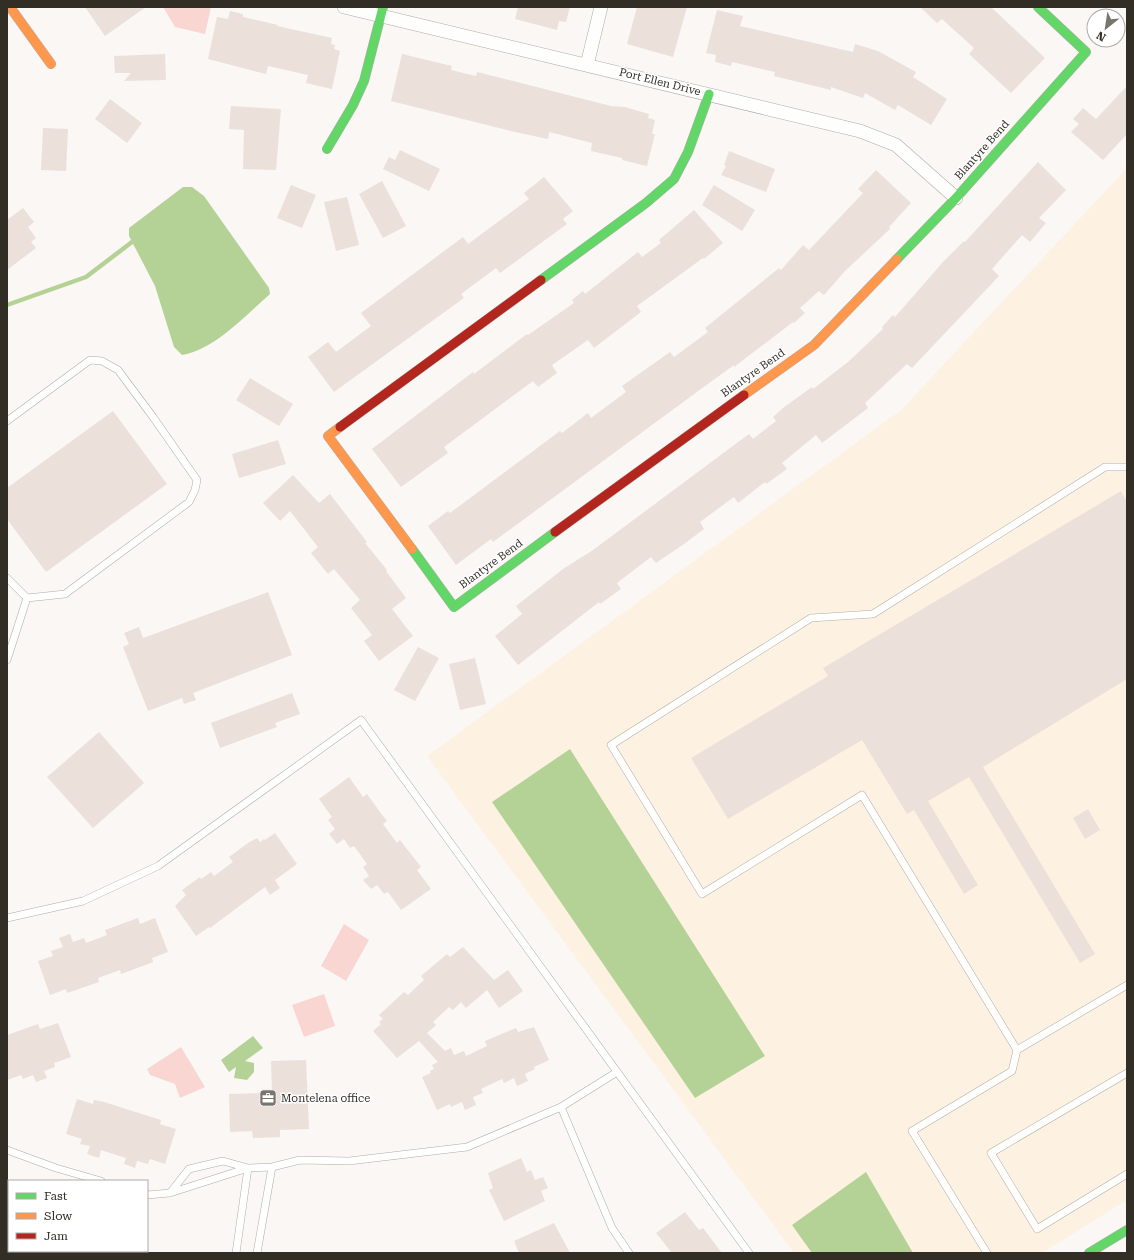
<svg xmlns="http://www.w3.org/2000/svg" width="1134" height="1260" font-family="'Roboto Serif',serif">
  <style>
    .built { fill: #fdf2e2 }
    .green { fill: #f9d6d2 }
    .water { fill: #b5d296 }
    .lines { fill: none; stroke-linecap: round; stroke-linejoin: round }
    .stream { stroke: #b5d296; stroke-width: 4.5 }
    .building { fill: #ece0da }
    .lane-casing { stroke: #b0aca8; stroke-width: 8 }
    .street-casing { stroke: #b0aca8; stroke-width: 14 }
    .fast-casing { stroke: #b0aca8; stroke-width: 10 }
    .slow-casing { stroke: #b0aca8; stroke-width: 10 }
    .jam-casing { stroke: #b0aca8; stroke-width: 10 }
    .lane { stroke: #fefefd; stroke-width: 7 }
    .street { stroke: #fefefd; stroke-width: 13 }
    .fast { stroke: #63d668; stroke-width: 9 }
    .slow { stroke: #ff974d; stroke-width: 9 }
    .jam { stroke: #b3261e; stroke-width: 9 }
    .labels { text-anchor: middle; dominant-baseline: central; stroke-width: 3; stroke-linejoin: round; paint-order: stroke }
    .street-label { font-size: 11px; fill: #322e26; stroke: #fff }
    .poi-label { font-size: 11px; fill: #322e26; stroke: #fff; text-anchor: start }
  </style>
  <rect width="100%" height="100%" fill="#faf7f4"/>
  <path class="built" d="M1127,168v1032l-85,53h-248l-367,-497 474,-346z"/>
  <path class="green" d="M163,7h48l-6,27 -30,-7z
    M344,924l25,16 -23,41 -25,-15z
    M324,994l11,32 -31,11 -12,-32z
    M181,1047l24,40 -25,11 -5,-14 -25,-9 -3,-6z"/>
  <path class="water" d="M183,187h9l12,9 65,92 1,6c-24,21 -56,56 -88,61l-8,-8 -19,-61 -26,-50v-8z
    M570,749l195,307 -70,42 -203,-296z
    M253,1036l10,12 -18,13 9,2v9l-7,8 -13,-2 2,-11 -7,5 -8,-12z
    M866,1172l47,81h-101l-20,-28z"/>
  <g class="lines">
    <path class="stream" d="M7,305l79,-28 46,-35"/>
  </g>
  <path class="building" d="M85,7h61l-41,29z
    M518,7h52l-4,15 -7,-1 -2,9 -42,-11z
    M637,7h50l-14,50 -46,-13z
    M920,7h71l54,51 -34,35 -42,-39 5,-6 -32,-29 -5,4z
    M717,10l26,6 -3,10 113,26 2,-8 23,7 38,21 -3,5 34,22 -16,26 -33,-20 -3,5 -30,-17 -2,5 -32,-11v3l-57,-14 1,-4 -43,-10 -1,4 -16,-4 1,-7 -10,-2z
    M230,11l13,3v3l35,8 -1,1 55,12 -1,6 4,1 -1,4 6,2 -8,38 -26,-6 2,-8 -40,-9 -2,8 -58,-15 9,-42 11,2z
    M165,54l1,26 -42,1 7,-8h-16l-1,-17z
    M402,54l50,12 -1,4 25,6 1,-4 134,34 14,1 24,7 -1,4 7,2 -3,14h3l-8,32 -25,-6v-2l-31,-7 1,-8 -43,-11 -1,7 -33,-7 -124,-31z
    M1127,86v48l-24,26 -32,-28 8,-8 -6,-5 10,-11 13,11z
    M110,99l32,24 -15,20 -32,-24z
    M231,106l50,3 -5,61 -33,-1 1,-39 -15,-1z
    M43,128l25,1 -2,42 -25,-1z
    M400,150l40,19 -11,22 -46,-22 6,-12 6,3z
    M729,151l46,18 -9,23 -45,-17 5,-9 -2,-1z
    M1038,162l28,28 -27,28 7,5 -16,19 -8,-7 -30,34 7,7 -87,92 -5,-4 -42,39 3,5 -46,35 -6,-8 -34,28 5,6 -21,15 -1,-2 -27,21 -4,-6 -34,25 4,7 -20,15 -28,19 -5,-6 -34,26 4,6 -21,15 -1,-2 -81,63 -23,-29 27,-22 -6,-8 47,-37 30,-19 156,-116 4,5 9,-7 14,-11 -3,-4 10,-9 29,-21 1,2 35,-27 35,-33 -1,-2 11,-12 2,2 48,-55 21,-21 1,1z
    M876,170l35,33 -22,24 1,2 -45,42 -21,24 -5,-4 -19,17 5,5 -11,10 -1,-1 -59,45v-2l-29,21 -212,156 -2,-3 -35,26 -28,-39 20,-15 2,2 110,-82 2,2 26,-20 3,5 35,-26 -4,-6 48,-34 4,5 34,-25 -3,-4 74,-60 2,2 22,-25 6,5 54,-57 -5,-4z
    M544,177l29,34 -10,8 4,5 -67,49 -4,-5 -35,26 3,4 -130,94 -26,-35 20,-15 8,10 35,-26 -10,-13 102,-76 5,7 61,-45 -5,-6z
    M382,181l24,45 -23,12 -24,-44z
    M291,185l25,10 -14,33 -25,-10z
    M714,185l41,25 -13,21 -40,-26z
    M347,197l12,48 -23,6 -12,-49z
    M23,208l11,14 -6,5 8,11 -5,4 5,6 -29,22v-50z
    M694,210l29,33 -19,16 -1,-1 -66,48 4,6 -47,36 -6,-8 -36,25 5,8 -19,14 -5,-6 -89,66 4,6 -47,34 -29,-38 101,-77 1,2 53,-40 1,1 46,-32 -2,-3 11,-9 2,3 53,-42 4,5 19,-14 -2,-3z
    M250,378l43,26 -14,22 -43,-26z
    M113,411l54,73 -121,88 -39,-53v-31z
    M278,440l8,24 -47,14 -7,-24z
    M293,475l26,28 11,-9 37,48 -2,1 22,27 -1,1 20,27 -14,11 21,27 -34,25 -15,-20 8,-6 -21,-27 9,-8 -26,-31 -6,5 -17,-21 7,-6 -28,-36 -10,10 -17,-18z
    M1121,491l6,11v177l-144,88 112,187 -15,9 -111,-186 -41,24 50,84 -14,9 -50,-84 -7,4 -45,-74 -134,79 -37,-61 137,-82 -5,-8z
    M268,592l24,63 -99,38 3,7 -12,4 -2,-6 -34,13 -25,-64 6,-3 -5,-11 15,-6 4,11z
    M418,647l21,11 -24,43 -21,-11z
    M475,658l11,46 -26,6 -11,-46z
    M292,693l8,21 -25,9 2,4 -57,21 -9,-25z
    M99,732l45,51 -51,45 -46,-51z
    M349,777l14,20 4,-3 13,18 7,9 -4,3 14,19 3,-3 21,27 -4,3 14,19 -30,21 -13,-18 -4,2 -7,-9 -6,4 -8,-9 6,-4 -6,-9 4,-3 -13,-18 -4,2 -6,-9 -7,5 -8,-10 6,-5 -7,-9 4,-3 -13,-18z
    M1088,809l12,21 -15,9 -12,-21z
    M275,833l22,31 -22,16 5,8 -10,7 -5,-8 -55,41 -1,-1 -13,9 -21,-30 11,-11 -4,-5 18,-13 1,2 10,-7 3,4 19,-14 -4,-5 19,-14 9,-5 3,4 4,-3 1,1z
    M138,918l2,6 15,-6 13,34 -16,6 1,4 -32,12 -1,-4 -22,8 1,4 -32,11 -1,-4 -16,6 -12,-34 15,-5 -2,-5 12,-4 -4,-9 11,-4 3,8 11,-4 2,5 21,-8 -2,-5z
    M463,947l31,33 14,-10 15,21 -24,17 -12,-18 -21,18 -5,-6 -8,8 -4,-3 -16,15 3,3 -9,8 18,18 6,-3 3,7 10,-4 2,5 21,-10 -2,-5 31,-13 2,4 16,-5 15,33 -15,7 1,2 -10,5 3,7 -11,5 -3,-8 -10,5 -2,-4 -21,10 2,4 -10,4 3,8 -11,5 -3,-8 -11,5 -1,-3 -13,6 -15,-33 9,-4 -1,-2 4,-2 -2,-4 6,-3 -19,-21 -22,17 -24,-27 8,-7 -2,-2 4,-3 -4,-4 25,-23 4,3 16,-15 -3,-4 26,-22 3,3z
    M58,1023l13,34 -17,6 1,4 -11,4 3,7 -11,4 -3,-7 -10,4 -2,-4 -14,5v-45l31,-11 2,5z
    M306,1060l3,69 -29,1v7l-27,1 -1,-7 -22,1 -1,-38 43,-1 -1,-32z
    M77,1099l16,5 1,-4 10,2 57,18 -1,4 16,5 -11,35 -15,-5 -2,5 -11,-3 -2,7 -11,-4 2,-6 -25,-8 -2,8 -12,-4 3,-8 -10,-2 2,-5 -16,-5z
    M521,1158l6,14 4,-2 4,10 8,-3 5,11 -7,3 4,10 -41,20 -15,-31 4,-2 -5,-15z
    M685,1212l14,18 4,-2 19,25h-50l-16,-20z
    M554,1223l16,30h-51l-5,-12z"/>
  <g class="lines">
    <defs>
      <path id="lane" d="M7,421l83,-61 12,1 16,9 35,47 44,63 -2,10 -6,12 -124,92 -38,4
        M7,578l20,20 -20,62
        M7,918l76,-17 75,-35 203,-146 388,533
        M1017,1050l-155,-255 -160,99 -91,-149 200,-127 62,-4 232,-147h22
        M1127,1073l-136,80 46,76 90,-55
        M561,1107l56,-35
        M7,1150l49,18 45,13
        M223,1161l25,7 -78,25 19,-24z
        M147,1195l23,-2
        M236,1253l12,-85 24,-1 28,-7 49,1 118,-14 94,-40 51,121 17,25
        M257,1253l15,-86
        M987,1253l-75,-122 100,-60 5,-21 110,-65"/>
      <path id="street" d="M344,7l516,124 36,14 60,53
        M587,65l14,-58"/>
      <path id="fast" d="M327,149l26,-44 11,-24 19,-74
        M897,259l59,-61 130,-146 -48,-45
        M541,280l105,-77 28,-24 14,-27 21,-58
        M412,549l42,58 101,-75
        M124,1251l6,2
        M1089,1253l38,-23"/>
      <path id="slow" d="M10,7l41,57
        M744,395l70,-50 83,-86
        M340,427l-12,9 84,113"/>
      <path id="jam" d="M340,427l201,-147
        M555,532l189,-137
        M7,1209l2,1"/>
    </defs>
    <use href="#lane" class="lane-casing"/>
    <use href="#street" class="street-casing"/>
    <use href="#fast" class="fast-casing"/>
    <use href="#slow" class="slow-casing"/>
    <use href="#jam" class="jam-casing"/>
    <use href="#lane" class="lane"/>
    <use href="#street" class="street"/>
    <use href="#fast" class="fast"/>
    <use href="#slow" class="slow"/>
    <use href="#jam" class="jam"/>
  </g>
  <defs>
    <symbol id="office-square" viewBox="-11 -11 22 22"><rect x="-9" y="-9" width="18" height="18" rx="4" fill="#78746e" stroke="#fff"/><path d="M-6-3h4V-5.5h4V-3h4V5H-6ZM-1-4.5V-3h2v-1.5ZM-6 0V1H6V0Z" fill="#fff"/></symbol>
  </defs>
  <g fill-rule="evenodd">
    <use href="#office-square" x="258" y="1088" width="20" height="20"/>
  </g>
  <g class="labels">
    <g class="street-label">
      <text transform="translate(660 82) rotate(14)">Port Ellen Drive</text>
      <text transform="translate(982 150) rotate(-48)">Blantyre Bend</text>
      <text transform="translate(753 373) rotate(-35)">Blantyre Bend</text>
      <text transform="translate(491 564) rotate(-36)">Blantyre Bend</text>
    </g>
    <g class="poi-label">
      <text x="281" y="1098">Montelena office</text>
    </g>
  </g>
  <rect width="1134" height="1260" fill="none" stroke="#322e26" stroke-width="16"/>
  <rect x="8" y="1180" width="140" height="72" fill="#ffffff" stroke="#adaba8"/>
  <rect x="16" y="1193" width="20" height="6" fill="#63d668" stroke="#adaba8"/>
  <text x="44" y="1200" font-size="12" fill="#322e26">Fast</text>
  <rect x="16" y="1213" width="20" height="6" fill="#ff974d" stroke="#adaba8"/>
  <text x="44" y="1220" font-size="12" fill="#322e26">Slow</text>
  <rect x="16" y="1233" width="20" height="6" fill="#b3261e" stroke="#adaba8"/>
  <text x="44" y="1240" font-size="12" fill="#322e26">Jam</text>
  <g transform="translate(1106 28) rotate(210)"><circle r="19" fill="#ffffff" stroke="#adaba8"/>
  <path d="M0-3L7 15L0 10L-7 15Z" fill="#78746e"/>
  <text y="-6" font-size="11" font-weight="bold" text-anchor="middle" fill="#322e26">N</text>
  </g>
</svg>
